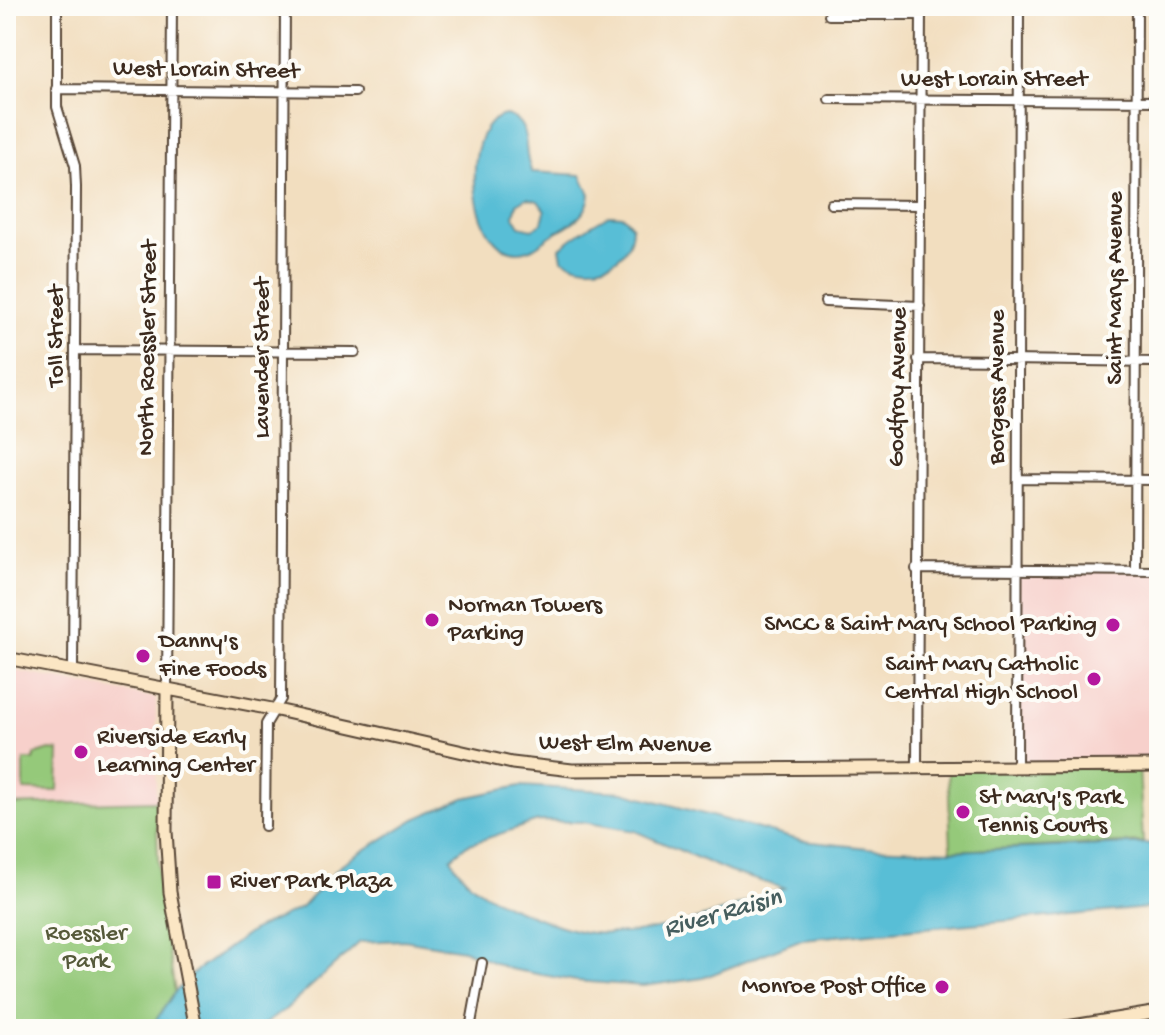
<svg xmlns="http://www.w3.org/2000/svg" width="1165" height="1035" font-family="'Gochi Hand',sans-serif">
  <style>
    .built { fill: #f7d0cb }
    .green { fill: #95c97a; stroke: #687a4c; stroke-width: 2 }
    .water { fill: #59bed6; stroke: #4a747a; stroke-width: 2; fill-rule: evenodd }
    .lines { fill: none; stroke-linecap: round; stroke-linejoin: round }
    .street-casing { stroke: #564536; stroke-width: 12 }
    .secondary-casing { stroke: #564536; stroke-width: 15 }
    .street { stroke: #fff; stroke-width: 8 }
    .secondary { stroke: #fbe6c4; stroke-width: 11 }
    .poi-dot { fill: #b5179e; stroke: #fdfcf7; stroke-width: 3 }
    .labels { text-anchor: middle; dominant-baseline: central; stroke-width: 8; stroke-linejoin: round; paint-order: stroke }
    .street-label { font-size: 24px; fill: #3b2a1e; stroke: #fdfcf7 }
    .poi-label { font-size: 24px; fill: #3b2a1e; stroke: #fdfcf7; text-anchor: start }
    .park-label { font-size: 24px; fill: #565a3a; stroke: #fdfcf7 }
    .water-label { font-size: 26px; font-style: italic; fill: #465e5e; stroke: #fdfcf7 }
  </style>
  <rect width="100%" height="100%" fill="#fdfcf7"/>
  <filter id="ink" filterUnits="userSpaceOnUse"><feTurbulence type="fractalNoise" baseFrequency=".0125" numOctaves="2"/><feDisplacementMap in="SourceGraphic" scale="16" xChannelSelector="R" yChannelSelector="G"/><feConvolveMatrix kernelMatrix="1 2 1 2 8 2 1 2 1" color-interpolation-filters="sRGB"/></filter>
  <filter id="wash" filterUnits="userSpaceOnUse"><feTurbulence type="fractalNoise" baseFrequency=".006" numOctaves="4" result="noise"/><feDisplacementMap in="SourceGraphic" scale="32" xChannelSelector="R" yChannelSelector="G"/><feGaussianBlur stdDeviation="1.8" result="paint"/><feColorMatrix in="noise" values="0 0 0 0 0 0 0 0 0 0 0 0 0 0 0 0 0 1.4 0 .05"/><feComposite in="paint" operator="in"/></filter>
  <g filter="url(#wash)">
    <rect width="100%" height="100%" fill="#f2debf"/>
    <path class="built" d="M1017,570l142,1v194l-142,2z
      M6,669l150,29v103l-150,4z"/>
    <path class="green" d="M50,750l9,1 -1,40 -34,-1v-30h10v-5z
      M1139,766l4,76 -192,9 -3,-83z
      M156,801l3,90 16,101 -22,34 -3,3h-144v-224z"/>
    <path class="water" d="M506,115c29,8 14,37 26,57l49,3 9,19c-2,22 -18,29 -35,39 -8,5 -19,14 -26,17 -61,20 -73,-129 -23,-135zM527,198l11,3 7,10 -3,12 -10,6 -12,-3 -6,-10 3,-12z
      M609,215l14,1 9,10c0,38 -39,51 -70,33l-2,-11c15,-13 31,-23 49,-33z
      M520,786l103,6 180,49 65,7 83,3 208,-8v64l-357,32 -99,39 -60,8 -67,-5 -66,-12 -47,-19 -59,-10 -44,2 -74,67 -29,20h-107l25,-37 22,-22 58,-41 46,-21 41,-44 73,-45 49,-21zM538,821l45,1 52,9 95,41 54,16c-60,23 -126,50 -191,45 -22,-1 -61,-17 -82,-26 -25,-11 -48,-24 -60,-49l16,-13z"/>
  </g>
  <g filter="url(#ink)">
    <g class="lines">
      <defs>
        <path id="street" d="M57,6v101l18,59 1,21 -3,483
          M829,15h92
          M56,89l299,3
          M829,99l330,2
          M831,204l89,1
          M825,302l95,4
          M77,350l278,2
          M918,359l241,3
          M1019,479l140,1
          M916,569l243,2
          M1135,571l2,-565
          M167,689l5,-683
          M1017,767l2,-761
          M917,768l4,-762
          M265,826l1,-102 15,-25 4,-693
          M470,1029l12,-66"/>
        <path id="secondary" d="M6,658l271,52 235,53 60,7 587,-4
          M167,689l-1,142 4,61 26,137
          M1054,1029l105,-17"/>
      </defs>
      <use href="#street" class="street-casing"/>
      <use href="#secondary" class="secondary-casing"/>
      <use href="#street" class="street"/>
      <use href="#secondary" class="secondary"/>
    </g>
  </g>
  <g class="poi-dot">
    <circle cx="432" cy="620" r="8"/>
    <circle cx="1113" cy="625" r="8"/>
    <circle cx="143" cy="656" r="8"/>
    <circle cx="1094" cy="679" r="8"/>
    <circle cx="81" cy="752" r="8"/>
    <circle cx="963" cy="812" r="8"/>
    <rect x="206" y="874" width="16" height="16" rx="4"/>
    <circle cx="942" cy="987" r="8"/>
  </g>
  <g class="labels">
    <g class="street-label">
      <text transform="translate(206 71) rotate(1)">West Lorain Street</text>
      <text x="994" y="80">West Lorain Street</text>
      <text transform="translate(1116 288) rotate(-90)">Saint Marys Avenue</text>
      <text transform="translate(57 336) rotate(-90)">Toll Street</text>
      <text transform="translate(149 348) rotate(-89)">North Roessler Street</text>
      <text transform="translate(263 358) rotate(-90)">Lavender Street</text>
      <text transform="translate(899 387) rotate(-89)">Godfroy Avenue</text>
      <text transform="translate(998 387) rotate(-90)">Borgess Avenue</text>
      <text transform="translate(625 745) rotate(1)">West Elm Avenue</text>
    </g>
    <g class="poi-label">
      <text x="448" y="606">Norman Towers<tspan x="448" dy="28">Parking</tspan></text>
      <text x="1097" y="625" text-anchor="end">SMCC &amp; Saint Mary School Parking</text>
      <text x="159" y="642">Danny's<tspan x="159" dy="28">Fine Foods</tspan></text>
      <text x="1078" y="665" text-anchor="end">Saint Mary Catholic<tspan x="1078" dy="28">Central High School</tspan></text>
      <text x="97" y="738">Riverside Early<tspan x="97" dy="28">Learning Center</tspan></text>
      <text x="979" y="798">St Mary's Park<tspan x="979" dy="28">Tennis Courts</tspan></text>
      <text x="230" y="882">River Park Plaza</text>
      <text x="926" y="987" text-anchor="end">Monroe Post Office</text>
    </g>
    <g class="park-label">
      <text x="86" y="934">Roessler<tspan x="86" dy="28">Park</tspan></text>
    </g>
    <g class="water-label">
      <text transform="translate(723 915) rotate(-16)">River Raisin</text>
    </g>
  </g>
  <rect width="1165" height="1035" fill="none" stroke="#fdfcf7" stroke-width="32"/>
</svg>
